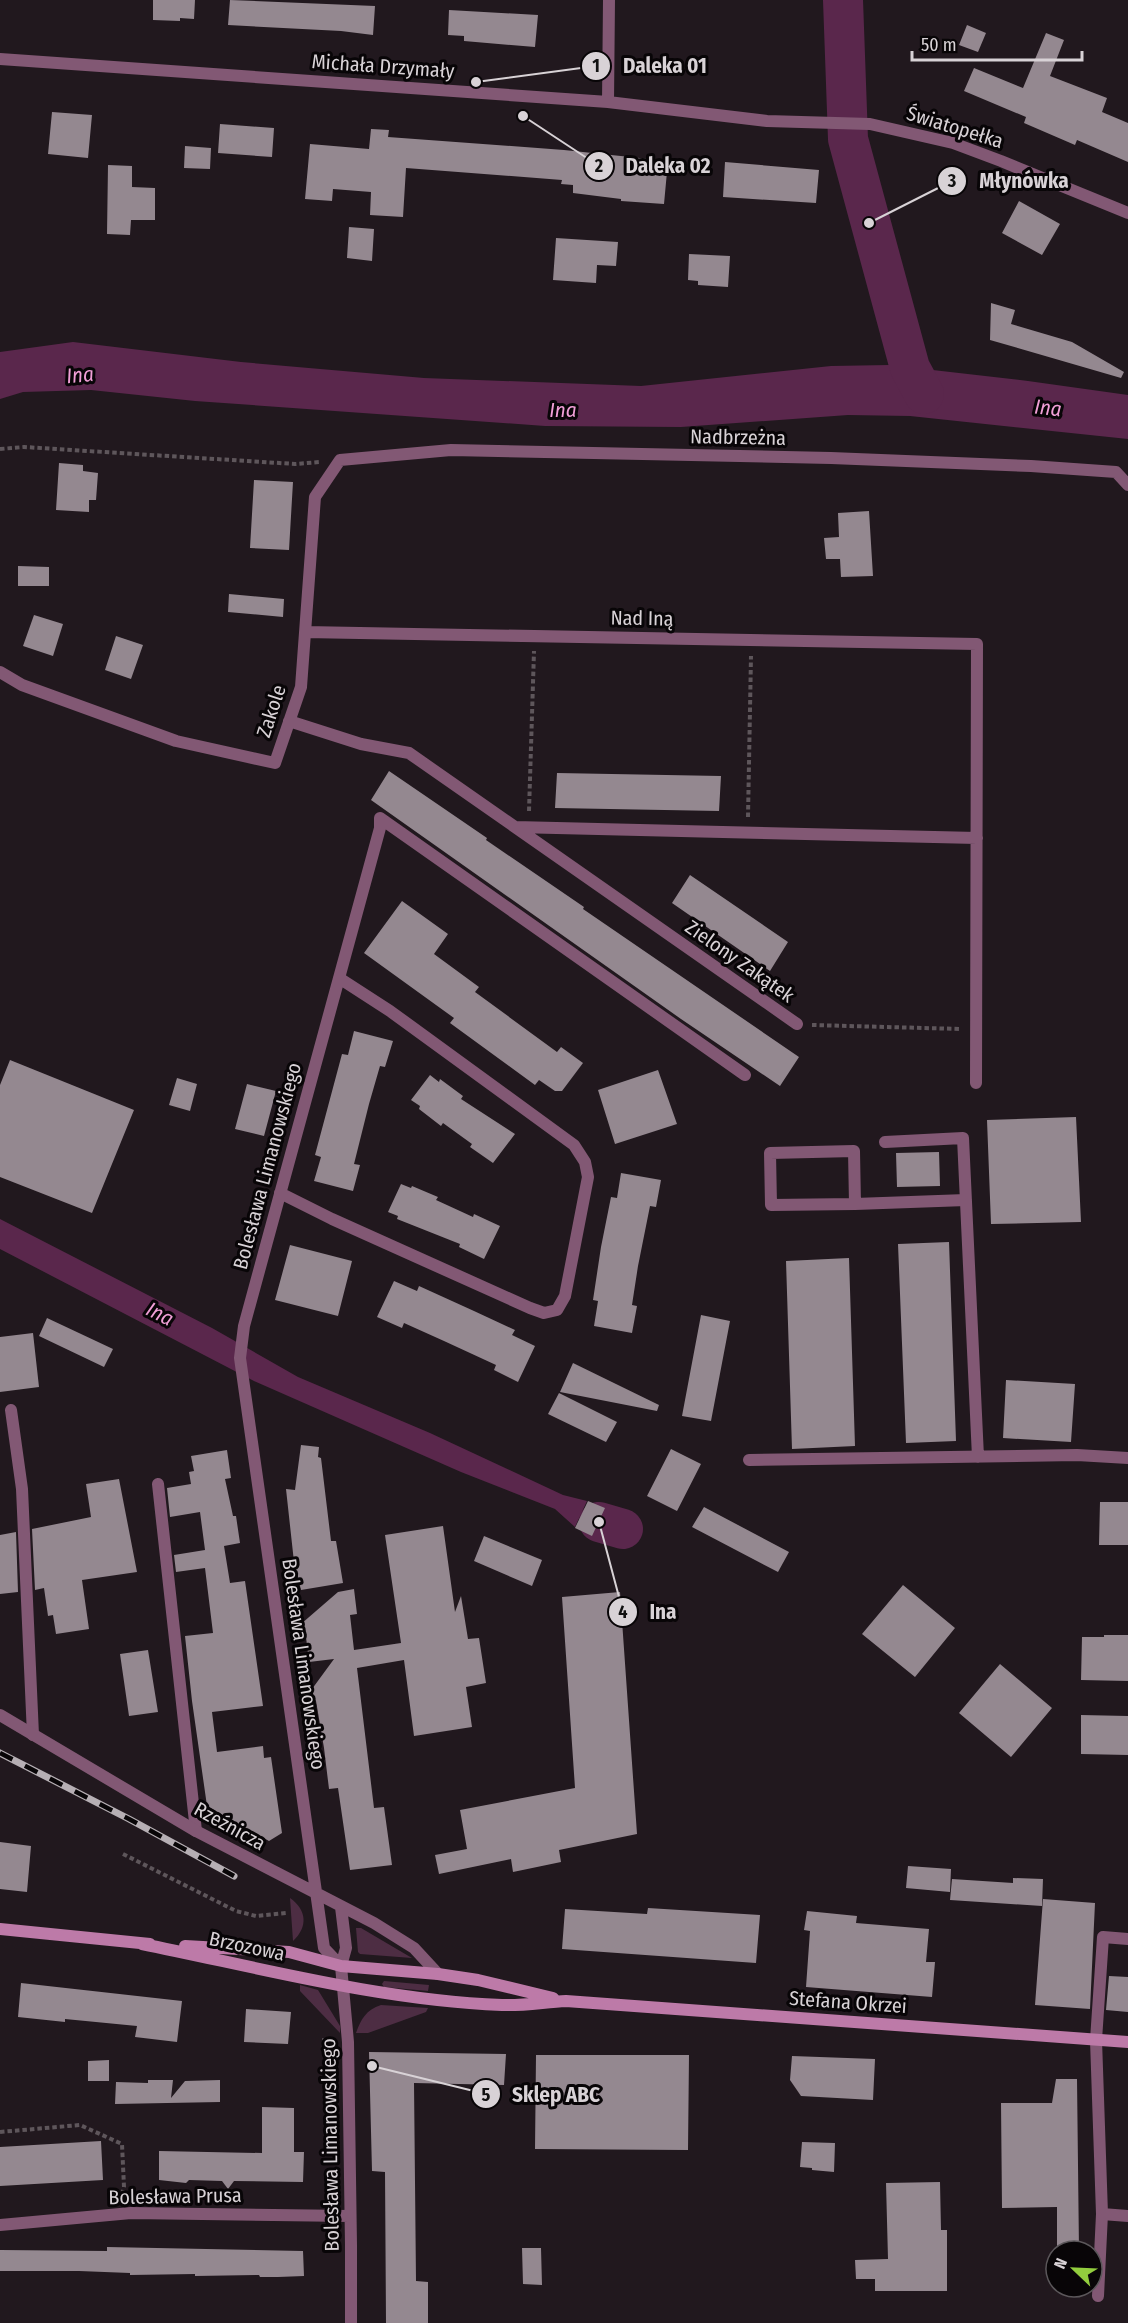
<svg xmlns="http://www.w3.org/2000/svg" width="1128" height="2323" font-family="'Fira Sans Condensed',sans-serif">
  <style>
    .green { fill: #4d2d43 }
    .water { fill: #5a274c }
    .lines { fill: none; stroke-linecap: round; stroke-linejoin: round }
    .river { stroke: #5a274c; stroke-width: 40 }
    .building { fill: #948890 }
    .path { stroke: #5e565b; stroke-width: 4; stroke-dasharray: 4.5 3; stroke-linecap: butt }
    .lane { stroke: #825874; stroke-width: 12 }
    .street { stroke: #825874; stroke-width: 12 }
    .secondary { stroke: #bd7aa8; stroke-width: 12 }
    .rail-casing { stroke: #b6afb4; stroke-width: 7 }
    .rail { stroke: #080507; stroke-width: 4.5; stroke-dasharray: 14; stroke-linecap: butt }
    .labels { text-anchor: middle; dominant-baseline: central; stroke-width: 6; stroke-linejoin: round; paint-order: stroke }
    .street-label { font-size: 20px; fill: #d8d2d6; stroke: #080507 }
    .water-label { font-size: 21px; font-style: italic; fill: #f19fd7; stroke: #080507 }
    .leader { fill: none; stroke: #d8d2d6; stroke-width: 2 }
    .callout-dot { fill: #d8d2d6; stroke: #080507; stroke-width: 2 }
    .mark-label { font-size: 18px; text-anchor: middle; font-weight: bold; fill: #111 }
    .callout-label { font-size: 21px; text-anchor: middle; font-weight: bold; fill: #d8d2d6; stroke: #080507; stroke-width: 6; stroke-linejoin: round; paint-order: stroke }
  </style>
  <rect width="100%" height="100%" fill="#21181e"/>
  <path class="green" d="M290,1898c17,12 18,29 3,43z
    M356,1928h5l51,30 -52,-4 -2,-2z
    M384,1981l45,4 -1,6 -44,-4 -2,-3z
    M300,1985l18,5 22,36v7l-40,-42z
    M381,2005l47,3 -2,4 -58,21h-12c5,-14 10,-23 25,-28z"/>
  <path class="water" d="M73,342l168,20 183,16 217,8 190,-20 58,-1 139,16 100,14v44l-218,-23 -62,-1 -167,12 -136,-1 -350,-25 -104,-11 -68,2 -23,7v-47z
    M0,1219l212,109 86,49 132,56 133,62 24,6 -12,26 -20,-18 -94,-37 -207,-91 -254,-132z"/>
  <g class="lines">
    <path class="river" d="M843,0l5,139 62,229 14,26
      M599,1522l24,7"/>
  </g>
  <path class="building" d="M153,0h42l-1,19 -14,-1v3l-27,-1z
    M230,0l145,6 -2,29 -32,-4 -113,-6z
    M449,10l89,5 -3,32 -71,-6v-5l-16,-1z
    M967,25l19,8 -8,19 -19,-7z
    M1046,33l18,7 -14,36 57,22 -5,14 26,11v39l-51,-22 -2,5 -51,-22 2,-6 -62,-26 10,-23 49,20z
    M52,112l40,3 -4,43 -40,-4z
    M220,124l54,4 -2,29 -54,-4z
    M371,129l18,1 -1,7 176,13 104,11 -4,43 -43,-3v-2l-48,-6v-8l-12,-1 1,-4 -156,-12 -3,49 -33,-2 1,-23 -38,-3 -1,12 -27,-2 5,-55 59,5z
    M185,146l26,2 -1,21 -26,-1z
    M725,162l94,8 -3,33 -93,-6z
    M108,165l24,1v21l23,1v32h-24l-1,15 -23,-1z
    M1019,201l41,23 -18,31 -40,-22z
    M349,227l25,2 -2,32 -25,-3z
    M556,238l62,4 -2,24 -19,-1 -1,18 -43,-3z
    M689,254l41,2 -2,31 -30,-2v-4l-10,-1z
    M991,303l24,7 -4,14 61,18 52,30 -3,6 -131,-38z
    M59,463l24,2v6l15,2 -2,27h-7v12l-33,-2z
    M254,480l39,2 -4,68 -39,-2z
    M869,511l4,65 -32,1 -1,-18h-14l-2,-21 15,-1 -1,-24z
    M18,566l31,1v19h-31z
    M229,594l55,5 -1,18 -55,-5z
    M34,615l29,9 -10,32 -30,-10z
    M116,636l27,9 -12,34 -26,-9z
    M389,771l98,67 -1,2 98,67 -1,2 216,148 -19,29 -99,-67 -310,-219z
    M557,773l164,3 -2,35 -164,-3z
    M690,875l98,67 -18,29 -98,-68z
    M402,901l46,33 -14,20 45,33 -4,5 82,60 4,-5 22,16 -21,28h-7l-16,-11 -4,5 -85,-62 4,-5 -90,-65z
    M354,1031l39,10 -8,26 -5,-1 -11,38 -15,60 6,1 -7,26 -39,-10 7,-24 -6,-2 27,-101 6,1z
    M10,1060l124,50 -42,103 -92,-36v-92z
    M658,1070l19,54 -62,20 -17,-54z
    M430,1075l9,7 1,-3 23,17 -2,3 54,35 -22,29 -23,-16 2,-3 -29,-21 -2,3 -22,-17 1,-3 -9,-6z
    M177,1078l20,6 -7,27 -21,-6z
    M247,1084l29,7 -12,45 -29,-7z
    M1076,1117l5,105 -90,2 -4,-104z
    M939,1152l1,34 -43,1 -1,-34z
    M621,1173l40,7 -5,27 -6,-1 -12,60 -6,39 5,1 -5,27 -38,-7 4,-25 -5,-1 8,-53 10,-50 6,1z
    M401,1184l10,4 1,-2 26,11 -2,3 37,17 1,-3 26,12 -16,33 -25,-12 1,-3 -63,-25 1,-3 -10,-4z
    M949,1242l7,199 -50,2 -8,-199z
    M290,1245l62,16 -14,55 -63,-16z
    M849,1258l6,188 -63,3 -6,-188z
    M394,1281l23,10 2,-5 55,25 41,19 -3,5 23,11 -17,36 -24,-12 2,-5 -52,-24 -40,-18 -2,5 -25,-11z
    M701,1315l29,6 -19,100 -29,-5z
    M47,1318l66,31 -9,18 -65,-31z
    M33,1333l6,54 -39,5v-55z
    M573,1363l86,42 -2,6 -97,-19z
    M1006,1380l69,4 -4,58 -68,-4z
    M559,1393l58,29 -11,20 -58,-28z
    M301,1445l18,2 -1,10 3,1 10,83h5l7,42 -42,7 -7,-28 -8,-73 9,1z
    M671,1449l30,15 -24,47 -30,-15z
    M227,1450l4,28 -6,1 8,37h3l4,27 -16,3 6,37 15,-2 18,125 -51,6 5,40 46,-6 1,12 7,-1 11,76 -13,8 -62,-35 -15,-105 -7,-65 28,-3 -8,-65 -29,4 -2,-17 31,-5 -5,-38 -30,5 -3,-29 24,-4 -2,-12 5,-1 -3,-15z
    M119,1479l18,93 -55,8 7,49 -33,5 -3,-19 -5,1 -4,-28 -9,2 -3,-61 59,-12 -5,-33z
    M588,1501l17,7 -13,28 -17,-8z
    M1100,1502h28v43h-29z
    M704,1507l85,45 -11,20 -86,-45z
    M443,1526l12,86 6,-16 7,43 11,-1 7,45 -20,4 6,40 -58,9 -10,-76 -47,8 17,140 10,-1 8,58 -42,5 -12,-82 -9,1 -5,-41 -8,-47 -2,-3 -2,-9 22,-30 -25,3 -3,-25 -3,-3 -2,-10 37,-32 16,-3 3,25 -7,1 4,35 47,-7 -16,-108z
    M16,1532l2,60 -18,2v-59z
    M484,1536l58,24 -10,26 -58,-25z
    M903,1585l52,43 -40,49 -53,-43z
    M620,1592l17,242 -78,16 2,12 -48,10 -2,-13 -72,15 -4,-19 32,-6 -7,-39 115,-22 -13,-191z
    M1104,1635h24v46l-47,-1 1,-43h22z
    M148,1650l10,62 -29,4 -9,-62z
    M1000,1664l52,44 -41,49 -52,-44z
    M1081,1715l47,1v39l-47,-1z
    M0,1842l31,4 -4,46 -27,-3z
    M908,1866l43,3 -1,23 -44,-4z
    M1013,1878l30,1 -1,27 -92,-6 2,-21 61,4z
    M1043,1899l52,4 -5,106 -55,-4z
    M648,1908l112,7 -4,48 -194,-14 3,-40 82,5z
    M807,1911l50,5 -1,7 73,6 -3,33h9l-3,35 -126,-10 4,-56 -6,-1z
    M1109,1976l19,1v35l-22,-2z
    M21,1983l161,18 -5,41 -42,-5 2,-11 -72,-7v3l-47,-5z
    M246,2009l45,3 -3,32 -44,-2z
    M369,2052l137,2 -2,31 -90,-2 2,198 12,1v41h-42l-1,-151 -13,-1z
    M536,2055h153l-1,95 -153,-1z
    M792,2056l83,3 -2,41 -72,-4 -11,-16z
    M109,2060v21h-21v-20z
    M1056,2079h21l2,172h-22v-44l-55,1 -1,-105h51z
    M148,2080h25l-2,18 14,-17 35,-1v22l-105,2 1,-22 32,1z
    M262,2107l32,1v44h10l-1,30 -69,-1 -6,8 -6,-8 -33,-1 -3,3 -27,-3v-29l103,2z
    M101,2141l2,39 -103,6v-39z
    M802,2142l33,1 -1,29 -22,-2v-2l-12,-1z
    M940,2182l1,48h6v61h-72v-12h-19l-1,-19 33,-1 -2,-76z
    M107,2247l196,4 1,25 -26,1h-18l-1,-2 -64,1v-2l-65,1v-2l-51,-2h-79v-21l107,1z
    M522,2248h19l1,37 -19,-1z"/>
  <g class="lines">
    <path class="path" d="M0,449l24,-2 271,17 25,-2
      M529,811l5,-160
      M748,817l3,-161
      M812,1025l149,4
      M123,1854l113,57 20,5 30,-3
      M322,2040l11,1
      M0,2132l80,-7 42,19 2,43 -3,11"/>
    <path class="lane" d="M885,1142l78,-4 15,319
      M855,1204l-84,1 -1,-52 84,-2 1,53 111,-4
      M11,1410l11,79 11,246
      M749,1460l328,-5 51,3
      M158,1484l38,347
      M1096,2040l7,-103 25,2"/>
    <path class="street" d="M0,59l608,43 159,19 103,3 83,19 48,18 127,52
      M608,102l1,-102
      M305,632l672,12 -1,439
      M0,672l22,13 154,56 99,22 26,-76 14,-190 25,-37 111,-10 380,8 200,8 85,6 12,13
      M289,721l72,23 48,9 388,271
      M515,827l462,11
      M280,1193l52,26 198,89 14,5 13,-3 8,-14 23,-119 -3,-15 -11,-17 -184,-134 -51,-33
      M0,1715l196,116 178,92 40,25 24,26
      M341,1907l5,41 -5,18 7,76 3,203v78
      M341,1966l-17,-18 -84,-590 4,-32 136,-498v-10l365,257
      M1096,2040l6,174 -4,82
      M1102,2214l26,2
      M0,2225l131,-12 219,3"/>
    <path class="secondary" d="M0,1929l150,15
      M142,1944c119,24 238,56 360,61 21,1 43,-3 64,-4l562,41
      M185,1946l104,6 52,14 97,8 40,6 75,18"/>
    <defs>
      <path id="rail" d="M0,1753l129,66 105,57"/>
    </defs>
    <use href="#rail" class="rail-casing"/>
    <use href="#rail" class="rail"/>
  </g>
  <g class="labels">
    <g class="street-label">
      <text transform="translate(383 66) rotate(4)">Michała Drzymały</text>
      <text transform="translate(955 127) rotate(17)">Światopełka</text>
      <text transform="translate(738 437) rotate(1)">Nadbrzeżna</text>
      <text transform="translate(642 618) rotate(1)">Nad Iną</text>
      <text transform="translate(271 711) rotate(-72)">Zakole</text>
      <text transform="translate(740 961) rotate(35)">Zielony Zakątek</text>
      <text transform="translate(267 1166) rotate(-75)">Bolesława Limanowskiego</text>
      <text transform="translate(304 1664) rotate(82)">Bolesława Limanowskiego</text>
      <text transform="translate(230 1826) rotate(29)">Rzeźnicza</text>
      <text transform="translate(247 1946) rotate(12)">Brzozowa</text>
      <text transform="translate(848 2002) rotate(4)">Stefana Okrzei</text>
      <text transform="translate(330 2145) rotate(-91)">Bolesława Limanowskiego</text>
      <text transform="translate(175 2196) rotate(-1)">Bolesława Prusa</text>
    </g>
    <g class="water-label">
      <text transform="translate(80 375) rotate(-5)">Ina</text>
      <text transform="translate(1048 408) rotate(6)">Ina</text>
      <text x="563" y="410">Ina</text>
      <text transform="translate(160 1314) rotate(27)">Ina</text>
    </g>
  </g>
  <path class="leader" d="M476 82L596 66M523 116L599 166M869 223L952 181M599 1522L623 1612M372 2066L486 2094"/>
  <g class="callout-dot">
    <circle cx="476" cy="82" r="6"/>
    <circle cx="523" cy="116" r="6"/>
    <circle cx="869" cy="223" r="6"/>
    <circle cx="599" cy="1522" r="6"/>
    <circle cx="372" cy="2066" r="6"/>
    <circle cx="596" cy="66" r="15"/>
    <circle cx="599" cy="166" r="15"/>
    <circle cx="952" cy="181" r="15"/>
    <circle cx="623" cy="1612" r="15"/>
    <circle cx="486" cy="2094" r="15"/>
  </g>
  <g class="mark-label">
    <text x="596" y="72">1</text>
    <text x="599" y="172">2</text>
    <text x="952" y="187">3</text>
    <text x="623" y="1618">4</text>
    <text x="486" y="2101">5</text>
  </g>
  <g class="callout-label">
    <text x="665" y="73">Daleka 01</text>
    <text x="668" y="173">Daleka 02</text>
    <text x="1024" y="188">Młynówka</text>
    <text x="663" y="1619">Ina</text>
    <text x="556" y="2102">Sklep ABC</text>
  </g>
  <g transform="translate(1074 2269) rotate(293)"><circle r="28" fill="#080507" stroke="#5b575a" stroke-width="1.5"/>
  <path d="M0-4.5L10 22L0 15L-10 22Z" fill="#92cd3e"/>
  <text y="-9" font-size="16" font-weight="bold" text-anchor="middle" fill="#d8d2d6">N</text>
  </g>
  <path d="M912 51v9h170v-9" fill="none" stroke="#d8d2d6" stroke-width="3"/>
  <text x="921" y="51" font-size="18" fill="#d8d2d6" stroke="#080507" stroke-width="4.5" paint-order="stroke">50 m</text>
</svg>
